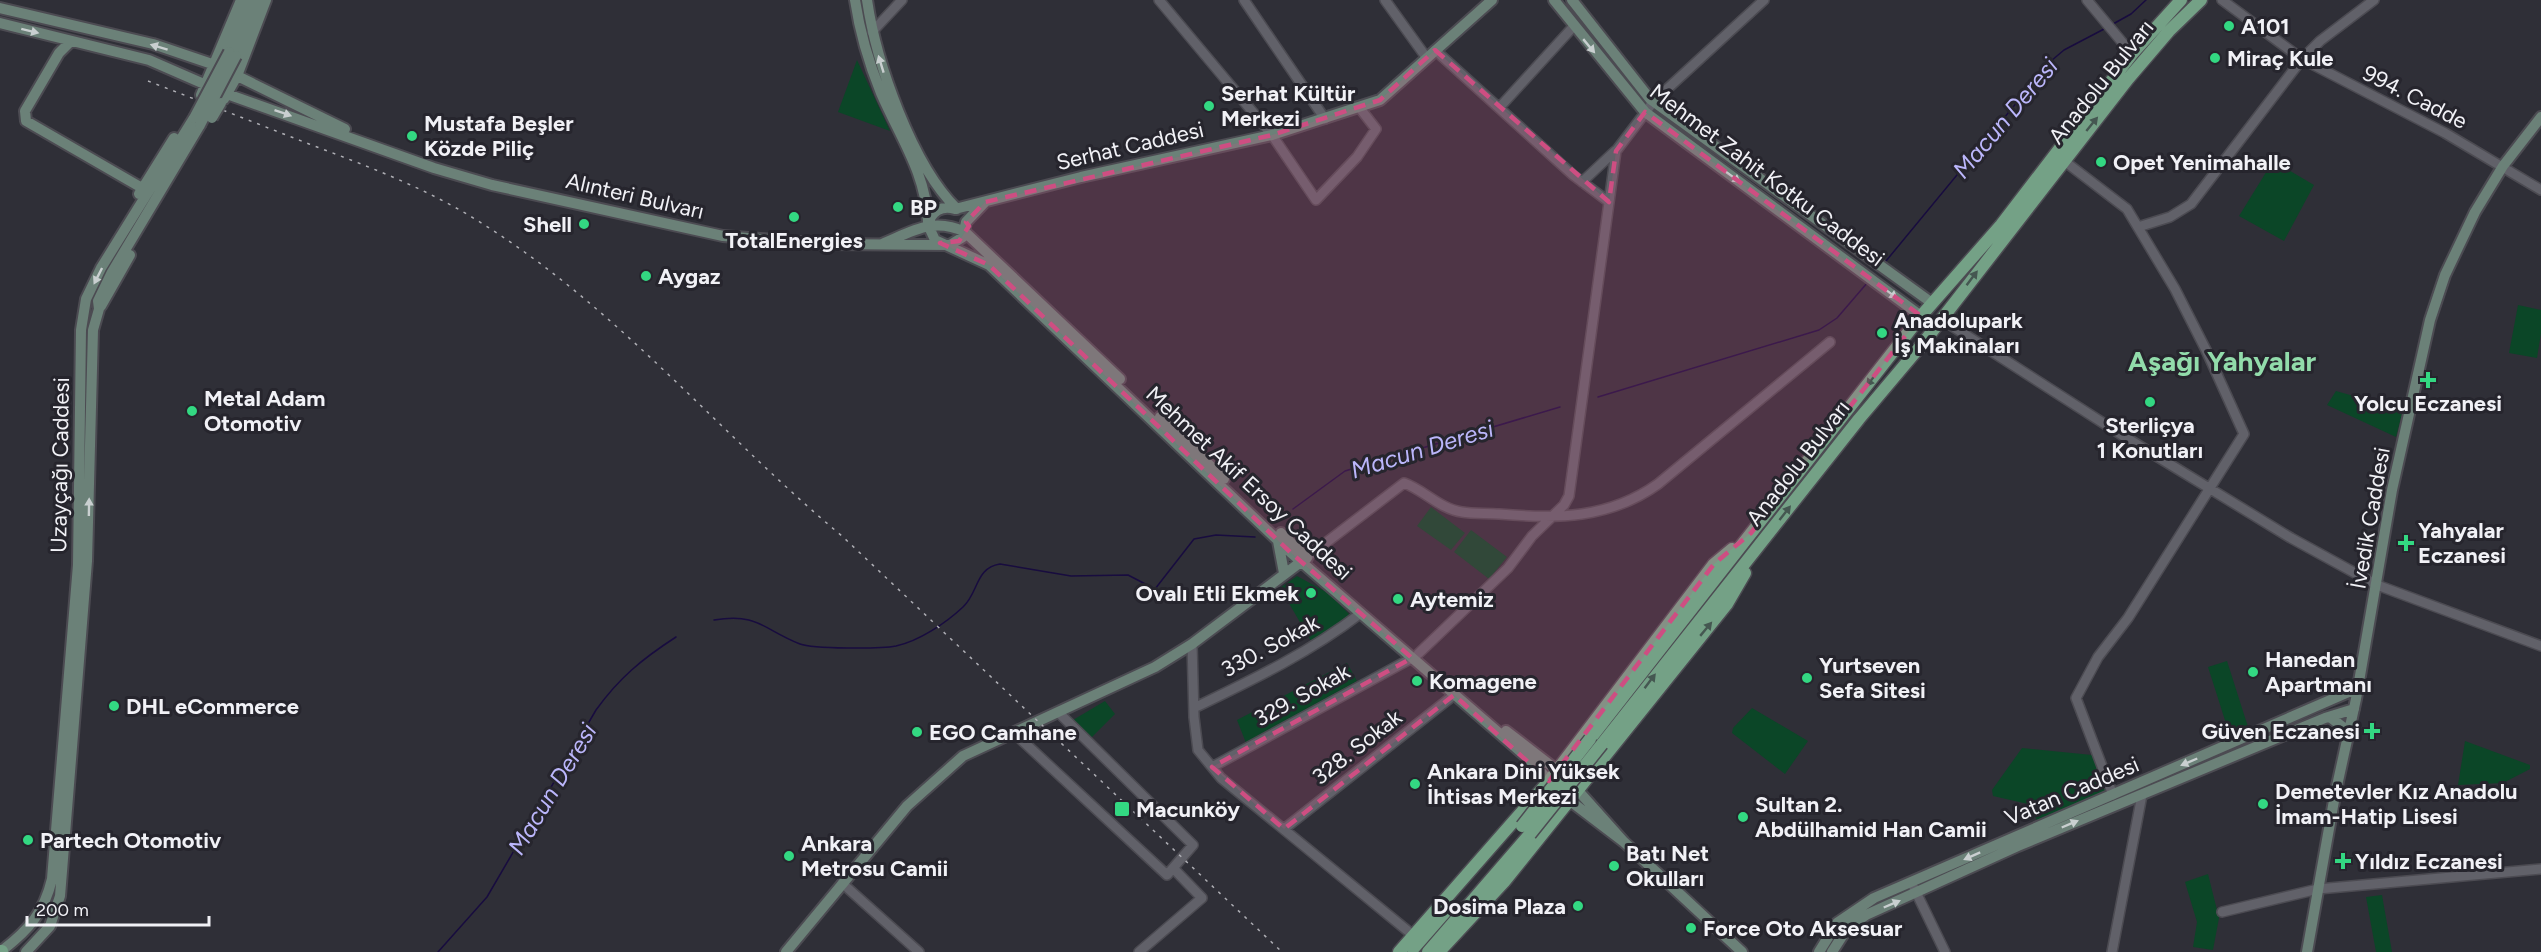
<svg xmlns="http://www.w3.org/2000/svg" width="2541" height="952" font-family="Figtree,sans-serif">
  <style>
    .green { fill: #0b4627 }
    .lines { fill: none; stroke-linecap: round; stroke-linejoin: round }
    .stream { stroke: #180c3f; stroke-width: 1.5 }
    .tertiary-casing { stroke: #4c4b52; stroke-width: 12 }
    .secondary-casing { stroke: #4c4b52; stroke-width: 14 }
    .primary-casing { stroke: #4c4b52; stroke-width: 15 }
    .tertiary { stroke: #616169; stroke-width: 9 }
    .secondary { stroke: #6b8178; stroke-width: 10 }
    .primary { stroke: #74a186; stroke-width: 12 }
    .rail { stroke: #aeaeb4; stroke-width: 1.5; stroke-dasharray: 3 6; stroke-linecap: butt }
    .secondary-bridge-casing { stroke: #4c4b52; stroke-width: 14; stroke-linecap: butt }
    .primary-bridge-casing { stroke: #4c4b52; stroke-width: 15; stroke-linecap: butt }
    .secondary-bridge { stroke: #6b8178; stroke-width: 10 }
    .primary-bridge { stroke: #74a186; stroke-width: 12 }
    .oneway { fill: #c9cfd0 }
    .oneway2 { fill: #455751 }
    .marked { fill: #ce4e82; fill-opacity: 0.2; stroke: #ce4e82; stroke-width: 4.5; stroke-dasharray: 12 8; stroke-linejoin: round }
    .poi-dot { fill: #33d882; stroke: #26252d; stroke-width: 2 }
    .labels { text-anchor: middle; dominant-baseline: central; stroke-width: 6; stroke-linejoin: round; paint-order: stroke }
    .poi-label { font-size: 22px; font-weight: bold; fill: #f1f1f6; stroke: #26252d; text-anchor: start }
    .street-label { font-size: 22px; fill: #f1f1f6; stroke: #26252d }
    .water-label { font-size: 24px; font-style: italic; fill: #bbb6fb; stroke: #26252d }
    .district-label { font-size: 28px; font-weight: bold; fill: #92dcab; stroke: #26252d }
  </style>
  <rect width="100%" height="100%" fill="#2f2f37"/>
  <path class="green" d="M857,60l33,71 -52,-19z
    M2273,161l41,24 -30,56 -45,-25z
    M2518,305l23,5v23l-4,25 -28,-5z
    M2336,391l67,19 -7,27 -69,-32z
    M1431,507l34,26 -14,17 -34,-24z
    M1471,530l36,27 -18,22 -35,-27z
    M1297,576l31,17 21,21 -5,7 -33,20 -31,-53z
    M2227,661l22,69 -19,6 -22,-69z
    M1347,663l10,18 -111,62 -9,-23z
    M1105,701l10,13 -25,25 -17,-19z
    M1752,708l56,33 -23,33 -53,-41 1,-5z
    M2465,741l65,24v4l-27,14 -45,2z
    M2022,748l70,7 15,36 -70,29 -9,-16 -35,-8 -1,-6z
    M2208,874l11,44 -6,32 -20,-3 4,-25 -12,-40z
    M2382,895l10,57h-16l-10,-55z"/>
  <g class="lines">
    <path class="stream" d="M2113,24l18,-10 15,-14
      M1886,261l165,-200 13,-11 42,-22
      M1598,397l221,-67 18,-12 31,-36
      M1293,509l52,-38 215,-64
      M714,620c45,-7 48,9 86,24 13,5 80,5 96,2 23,-5 50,-23 67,-39 16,-15 12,-39 37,-43l71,12 57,-1 27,14 39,-50 22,-4 39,2
      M438,952l49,-55 109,-187c23,-32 46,-51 80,-73"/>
    <defs>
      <path id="tertiary" d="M1159,0l113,135 44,65 41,-43 19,-28 -17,-22
        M1244,0l81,119
        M1385,0l41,57
        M2087,0l45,54
        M2222,0l80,59 143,74 96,57
        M872,32l30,-32
        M1435,50l138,125 36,27
        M1499,108l74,-81
        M2063,160l64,49 48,80 31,61 38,84 -116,184 -30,39 -22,41 37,97
        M1582,182l33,-31
        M2138,227l32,-10 21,-13 111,-145 18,-18 54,-41
        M1941,319l184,118 166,101 86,47 164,61
        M1306,558l98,-75c20,7 36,26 58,29 11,2 25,1 37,2 58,5 110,5 159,-30l172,-142
        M1192,644l2,73 4,33 23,28 193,158
        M1418,654l90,-86 24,-32 32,-31 5,-9 47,-345 38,-50 110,-101
        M1194,708c58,-28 115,-55 167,-95
        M1013,732l154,143 26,-30 -134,-132
        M1212,767l200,-109
        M1284,829l170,-134
        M842,883l77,69
        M1914,888l31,64
        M2222,912l96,-23 223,-20
        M1139,952l63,-54 -29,-30
        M2112,952l30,-157"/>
      <path id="secondary" d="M855,0c5,34 13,61 26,93 19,44 45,80 47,129
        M867,0c9,62 45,165 90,209
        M1492,0l-112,100 -108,35 -191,42 -126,32c-13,-4 -24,2 -27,16l7,15 54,25 301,287 239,207 25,27
        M1554,0l91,112 276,204
        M1572,0l78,99 282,204
        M0,8l153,36 62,21 130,64
        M0,23l149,37 78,34 207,74 58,17 231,51 102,8 125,1 13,-8 3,-15 19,-20
        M71,41l-12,12 -34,58 1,10 116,67
        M229,52l19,-52
        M236,56l20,-56
        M201,95l40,-95
        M224,99l13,-23 29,-76
        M139,194l35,-56
        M882,244c31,-13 51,-27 83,-12l155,147
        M101,306l29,-51
        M1160,417l64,62
        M1281,533l26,25
        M1278,541l6,32
        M2330,717l19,15
        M1506,731l57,44
        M1574,786l50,56 118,110
        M1565,797l59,45
        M0,952c28,-21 44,-39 52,-73l26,-314 3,-235 5,-31 15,-31 93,-150
        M26,952l24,-26 10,-30 27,-335 6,-231 6,-21 -1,-8 14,-29 88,-147
        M786,952l121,-146 56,-50 192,-89 37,-23 114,-86
        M1819,952l18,-29 37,-25 484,-210
        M1832,952l16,-25 18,-12 152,-69 307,-128 29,-9
        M2307,952l28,-157 21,-96 36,-209 38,-170 15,-45 30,-63 28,-46 38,-49"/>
      <path id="primary" d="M1590,739l331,-423 80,-91 131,-171 49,-54
        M1602,744l257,-325 65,-77 204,-263 41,-48 32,-31
        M1413,949l34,-39
        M0,951h2
        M1399,952l150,-171 165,-217 18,-15
        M1428,952l102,-118
        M1439,952l65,-70 223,-278 18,-31"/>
    </defs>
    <use href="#tertiary" class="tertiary-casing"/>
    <use href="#secondary" class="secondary-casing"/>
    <use href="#primary" class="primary-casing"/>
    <use href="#tertiary" class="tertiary"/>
    <use href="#secondary" class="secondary"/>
    <use href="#primary" class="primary"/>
    <path class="rail" d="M148,81c54,21 108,42 161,63 61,23 122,46 177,82 133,84 236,210 356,310l440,416"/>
    <defs>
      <path id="secondary-bridge" d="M194,118l35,-66
        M212,118l9,-15
        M200,125l36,-69"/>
      <path id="primary-bridge" d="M1522,826l68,-87
        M1530,834l72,-90"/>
    </defs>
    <use href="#secondary-bridge" class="secondary-bridge-casing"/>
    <use href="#primary-bridge" class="primary-bridge-casing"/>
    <use href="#secondary-bridge" class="secondary-bridge"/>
    <use href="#primary-bridge" class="primary-bridge"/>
  </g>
  <defs><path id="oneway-solid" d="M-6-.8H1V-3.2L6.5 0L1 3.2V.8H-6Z" transform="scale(1.5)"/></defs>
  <g class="oneway">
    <use href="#oneway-solid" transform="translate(30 31) rotate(14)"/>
    <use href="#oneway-solid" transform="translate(1589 46) rotate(50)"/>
    <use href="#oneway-solid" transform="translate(159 47) rotate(-163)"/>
    <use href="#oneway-solid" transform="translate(881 64) rotate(-107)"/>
    <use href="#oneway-solid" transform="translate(283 113) rotate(19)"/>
    <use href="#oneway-solid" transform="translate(1733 177) rotate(36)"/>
    <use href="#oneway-solid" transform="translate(98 276) rotate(117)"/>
    <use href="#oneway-solid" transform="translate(1890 293) rotate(37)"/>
    <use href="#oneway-solid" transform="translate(89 507) rotate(-89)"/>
    <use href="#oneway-solid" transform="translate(2189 762) rotate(157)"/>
    <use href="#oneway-solid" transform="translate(2070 824) rotate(-23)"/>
    <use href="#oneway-solid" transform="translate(1972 856) rotate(156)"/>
    <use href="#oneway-solid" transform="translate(1892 904) rotate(-23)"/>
  </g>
  <g class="oneway2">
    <use href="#oneway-solid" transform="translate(2092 124) rotate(-51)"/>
    <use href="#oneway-solid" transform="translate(1972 278) rotate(-53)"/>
    <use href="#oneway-solid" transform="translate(1872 379) rotate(128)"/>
    <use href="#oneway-solid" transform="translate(1785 513) rotate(-52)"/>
    <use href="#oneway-solid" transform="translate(1706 629) rotate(-50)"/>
    <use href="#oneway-solid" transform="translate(1650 681) rotate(-53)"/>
  </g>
  <path class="marked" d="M1435,50l174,152 7,-51 29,-39 276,204 -170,217 -37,31 -165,217 -95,-86 -170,134 -72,-62 200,-109 -122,-106 -301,-287 -49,-22 19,-2 10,-15 -3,-4 19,-20 287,-67 108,-35z"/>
  <g class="poi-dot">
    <circle cx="2229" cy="26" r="6"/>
    <circle cx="2215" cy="58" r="6"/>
    <circle cx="1209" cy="106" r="6"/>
    <circle cx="412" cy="136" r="6"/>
    <circle cx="2101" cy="162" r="6"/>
    <circle cx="898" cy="207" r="6"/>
    <circle cx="794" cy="217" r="6"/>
    <circle cx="584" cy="224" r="6"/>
    <circle cx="646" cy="276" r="6"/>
    <circle cx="1882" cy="333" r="6"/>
    <path d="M2425 371h6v6h6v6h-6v6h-6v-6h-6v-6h6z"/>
    <circle cx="2150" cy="402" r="6"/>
    <circle cx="192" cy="411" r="6"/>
    <path d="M2403 534h6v6h6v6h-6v6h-6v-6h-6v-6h6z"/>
    <circle cx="1311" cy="593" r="6"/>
    <circle cx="1398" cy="599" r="6"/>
    <circle cx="2253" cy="672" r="6"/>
    <circle cx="1807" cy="678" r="6"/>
    <circle cx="1417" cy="681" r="6"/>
    <circle cx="114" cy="706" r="6"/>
    <path d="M2369 722h6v6h6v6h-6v6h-6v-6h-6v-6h6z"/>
    <circle cx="917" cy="732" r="6"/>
    <circle cx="1415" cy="784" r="6"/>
    <circle cx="2263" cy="804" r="6"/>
    <rect x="1114" y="801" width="16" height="16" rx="3"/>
    <circle cx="1743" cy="817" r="6"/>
    <circle cx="28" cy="840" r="6"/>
    <circle cx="789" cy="856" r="6"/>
    <path d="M2340 852h6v6h6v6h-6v6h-6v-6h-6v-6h6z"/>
    <circle cx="1614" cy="866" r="6"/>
    <circle cx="1578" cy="906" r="6"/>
    <circle cx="1691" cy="928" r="6"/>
  </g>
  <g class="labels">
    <g class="poi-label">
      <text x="2241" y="26">A101</text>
      <text x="2227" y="58">Miraç Kule</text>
      <text x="1221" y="93">Serhat Kültür<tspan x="1221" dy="25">Merkezi</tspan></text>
      <text x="424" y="123">Mustafa Beşler<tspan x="424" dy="25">Közde Piliç</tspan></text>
      <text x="2113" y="162">Opet Yenimahalle</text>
      <text x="910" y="207">BP</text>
      <text x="572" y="224" text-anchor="end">Shell</text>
      <text x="794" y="240" text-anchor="middle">TotalEnergies</text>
      <text x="658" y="276">Aygaz</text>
      <text x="1894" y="320">Anadolupark<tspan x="1894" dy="25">İş Makinaları</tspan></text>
      <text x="204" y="398">Metal Adam<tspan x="204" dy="25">Otomotiv</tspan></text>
      <text x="2428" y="403" text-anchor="middle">Yolcu Eczanesi</text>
      <text x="2150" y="425" text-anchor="middle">Sterliçya<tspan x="2150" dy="25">1 Konutları</tspan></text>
      <text x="2418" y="530">Yahyalar<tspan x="2418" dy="25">Eczanesi</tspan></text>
      <text x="1299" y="593" text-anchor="end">Ovalı Etli Ekmek</text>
      <text x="1410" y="599">Aytemiz</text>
      <text x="2265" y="659">Hanedan<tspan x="2265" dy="25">Apartmanı</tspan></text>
      <text x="1819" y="665">Yurtseven<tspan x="1819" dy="25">Sefa Sitesi</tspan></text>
      <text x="1429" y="681">Komagene</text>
      <text x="126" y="706">DHL eCommerce</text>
      <text x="2360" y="731" text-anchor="end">Güven Eczanesi</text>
      <text x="929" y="732">EGO Camhane</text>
      <text x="1427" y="771">Ankara Dini Yüksek<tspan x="1427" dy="25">İhtisas Merkezi</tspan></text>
      <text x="2275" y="791">Demetevler Kız Anadolu<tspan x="2275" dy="25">İmam-Hatip Lisesi</tspan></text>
      <text x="1755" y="804">Sultan 2.<tspan x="1755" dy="25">Abdülhamid Han Camii</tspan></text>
      <text x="1136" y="809">Macunköy</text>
      <text x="40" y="840">Partech Otomotiv</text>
      <text x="801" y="843">Ankara<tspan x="801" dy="25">Metrosu Camii</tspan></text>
      <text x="1626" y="853">Batı Net<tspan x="1626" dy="25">Okulları</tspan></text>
      <text x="2355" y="861">Yıldız Eczanesi</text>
      <text x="1566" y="906" text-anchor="end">Dosima Plaza</text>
      <text x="1703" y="928">Force Oto Aksesuar</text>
    </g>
    <g class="street-label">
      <text transform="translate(2101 82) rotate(-51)">Anadolu Bulvarı</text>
      <text transform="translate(2415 97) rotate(27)">994. Cadde</text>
      <text transform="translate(1130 146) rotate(-13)">Serhat Caddesi</text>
      <text transform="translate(1767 175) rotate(37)">Mehmet Zahit Kotku Caddesi</text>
      <text transform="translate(635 196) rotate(13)">Alınteri Bulvarı</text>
      <text transform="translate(1798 463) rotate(-52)">Anadolu Bulvarı</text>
      <text transform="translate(60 465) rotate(-89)">Uzayçağı Caddesi</text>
      <text transform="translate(1249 483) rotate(43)">Mehmet Akif Ersoy Caddesi</text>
      <text transform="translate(2370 518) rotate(-80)">İvedik Caddesi</text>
      <text transform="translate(1270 646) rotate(-28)">330. Sokak</text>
      <text transform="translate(1302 695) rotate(-29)">329. Sokak</text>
      <text transform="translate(1357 747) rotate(-38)">328. Sokak</text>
      <text transform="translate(2072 791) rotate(-23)">Vatan Caddesi</text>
    </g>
    <g class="water-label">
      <text transform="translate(2005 118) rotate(-50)">Macun Deresi</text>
      <text transform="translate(1422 449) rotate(-17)">Macun Deresi</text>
      <text transform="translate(552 789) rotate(-59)">Macun Deresi</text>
    </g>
    <g class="district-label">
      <text x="2222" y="361">Aşağı Yahyalar</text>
    </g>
  </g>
  <path d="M27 916v9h182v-9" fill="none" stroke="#f1f1f6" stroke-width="3"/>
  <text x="36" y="916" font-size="18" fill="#f1f1f6" stroke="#26252d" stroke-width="4.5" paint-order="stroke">200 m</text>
</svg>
